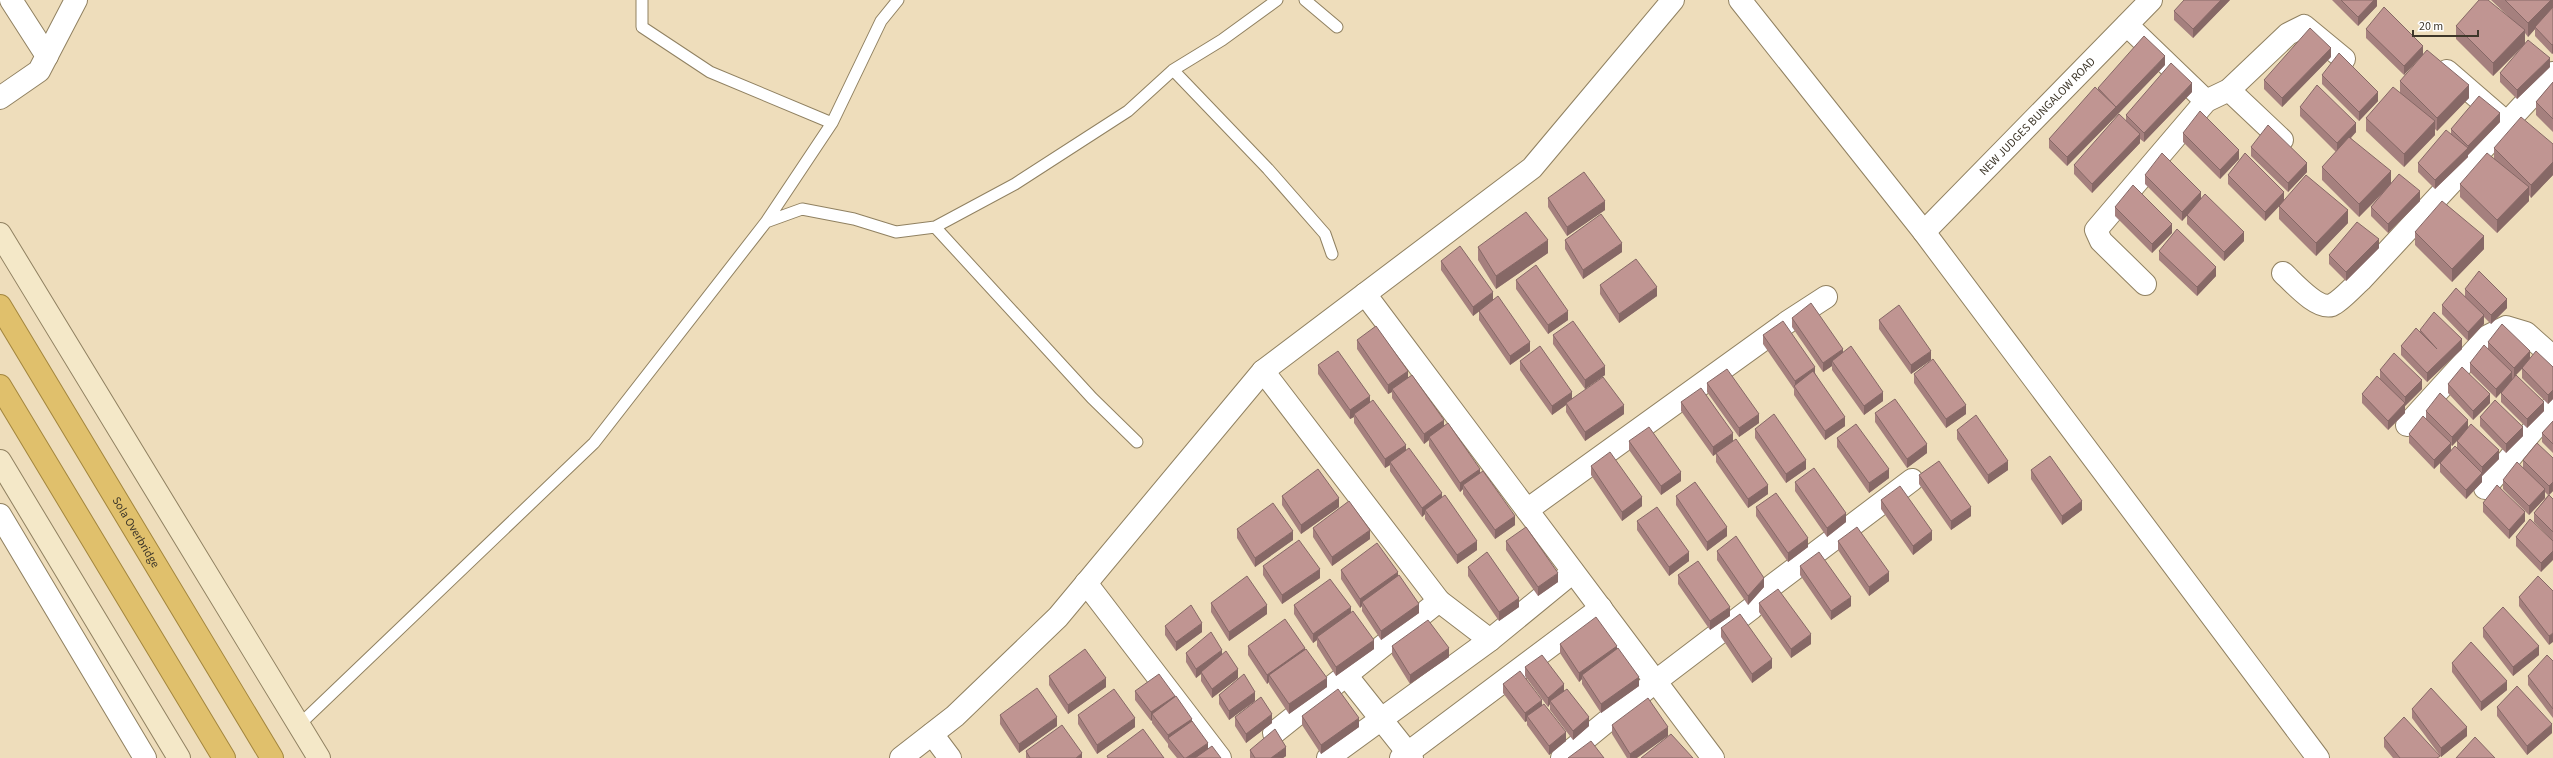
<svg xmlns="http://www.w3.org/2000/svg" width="2553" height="758" font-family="'Source Sans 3',sans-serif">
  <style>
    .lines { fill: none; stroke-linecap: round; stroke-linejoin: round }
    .service-casing { stroke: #908161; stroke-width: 13 }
    .minor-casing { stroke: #908161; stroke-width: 24 }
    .tertiary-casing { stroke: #908161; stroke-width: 24 }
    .secondary-casing { stroke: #908161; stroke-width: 24 }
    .trunk-casing { stroke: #a3863e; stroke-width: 24 }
    .service { stroke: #fff; stroke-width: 11 }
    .minor { stroke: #fff; stroke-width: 22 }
    .tertiary { stroke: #fff; stroke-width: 22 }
    .secondary { stroke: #f4e8c8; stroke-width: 22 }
    .trunk { stroke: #e0c06c; stroke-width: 22 }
    .wall { fill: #a5807e; fill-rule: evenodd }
    .shaded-wall { fill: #866866 }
    .building { fill: #c09592; stroke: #866866 }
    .labels { text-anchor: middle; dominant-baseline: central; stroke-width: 3; stroke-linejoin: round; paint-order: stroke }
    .street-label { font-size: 12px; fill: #3e372a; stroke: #fff }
  </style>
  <rect width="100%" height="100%" fill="#edb"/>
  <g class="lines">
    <defs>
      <path id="service" d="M642,0v27l68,45 122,51
        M1305,0l32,27
        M1173,70l95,99 57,65 7,20
        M766,222l66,-99 49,-102 17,-21
        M935,227l157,171 45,44
        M299,725l295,-282 172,-221 36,-13 52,10 42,13 39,-5 80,-43 113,-73 45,-41 49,-30 55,-40"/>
      <g id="minor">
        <path d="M11,0l36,56"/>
        <path d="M2127,25l79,76"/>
        <path d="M2447,71l52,45"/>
        <path d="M2229,90l53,50"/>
        <path d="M0,98l39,-27 37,-71"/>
        <path id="s1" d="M1924,232l227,-232"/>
        <path d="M2283,273c10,9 34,37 49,32 9,-4 21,-18 29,-25l192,-207"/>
        <path d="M2145,284l-44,-43 -5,-11 110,-129 23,-11 59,-56 16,-8 40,33"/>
        <path d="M1365,294l348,464"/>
        <path d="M1263,371l176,230 -165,132"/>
        <path d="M2407,425l81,-89 18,-9 20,6 27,24"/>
        <path d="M2485,488l68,-82"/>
        <path d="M1527,510l262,-189 37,-24"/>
        <path d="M1086,583l134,175"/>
        <path d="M1439,601l51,39 83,-68"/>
        <path d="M1346,675l66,83"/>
        <path d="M932,734l18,24"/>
        <path d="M901,758l54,-42 103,-99 205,-246 269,-203 141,-168"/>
        <path d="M1328,758l162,-118"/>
        <path d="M1401,758l200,-150"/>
        <path d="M1562,758l94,-77 96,-73 17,-20 143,-108"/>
      </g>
      <path id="tertiary" d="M1740,0l184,232 394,526
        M0,515l145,243"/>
      <path id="secondary" d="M0,234l319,524
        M0,461l179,297"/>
      <g id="trunk">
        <path id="s2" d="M0,306l272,452"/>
        <path d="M0,386l224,372"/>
      </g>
    </defs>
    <use href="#service" class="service-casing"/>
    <use href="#minor" class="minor-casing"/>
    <use href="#tertiary" class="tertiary-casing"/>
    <use href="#secondary" class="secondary-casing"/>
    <use href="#trunk" class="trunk-casing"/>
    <use href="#service" class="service"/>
    <use href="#minor" class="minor"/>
    <use href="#tertiary" class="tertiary"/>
    <use href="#secondary" class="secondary"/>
    <use href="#trunk" class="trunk"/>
  </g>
  <path class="wall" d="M2230,0l-37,38 -19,-18v-9z
    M2332,0h45v6l-19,20z
    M2491,0h62v53l-1,1 -17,-18v-7l-7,8 -3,-4v11l-32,32 -37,-37v-13l54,-8z
    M2366,29l57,17 -19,29 -38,-37z
    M2331,57l-49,50 -18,-18v-9z
    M2165,65l-49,51v-1v1l-49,50 -18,-18v-9l49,-49v-2z
    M2550,67l-33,32 -17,-17v-9z
    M2322,75l56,26 -19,20 -37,-37z
    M2400,81l69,17 -32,33 -2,-2v6l-31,32 -38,-36v-13l34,-25z
    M2553,82v50l-17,-17v-13z
    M2192,92l-48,50 -4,-3v4l-48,50 -18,-19v-9l52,-45v-5z
    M2300,107l56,25 -5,6 40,45 29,18 -32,32 -17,-17v-9l11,-13 -23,23 -37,-37v-13l14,-15 -36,-36z
    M2500,122l-32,33v2l-33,32 -17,-17v-9l33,-29v-5z
    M2183,133l56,26 -19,20 -37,-37z
    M2553,144v31l-22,23 -2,-3v6l-32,32 -37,-36v-13l34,-25v-11z
    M2251,147l56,25 -19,20 -37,-36z
    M2145,175l56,23 43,43 -20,20 -37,-37v-9l-5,6 -37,-37z
    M2228,175l56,26 64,22 -32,33 -37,-37v-13l4,-4 -18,19 -37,-37z
    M1548,198l57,12 -38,26 -19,-29z
    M2115,207l57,26 -20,20 -37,-37z
    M2415,232l69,17 -32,33 -37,-37z
    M1565,240l57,12 -39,27 -18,-30z
    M1478,247l70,6 -52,36 -18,-29z
    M2379,248l-33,33 -17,-17v-9z
    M2159,251l57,25 -19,20 -38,-36z
    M1441,261l52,39 37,51 -20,14 -31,-45v-9l-6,5 -32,-46z
    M1516,280l52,40 -20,14 -32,-45z
    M1600,285l57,11 -38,27 -19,-29z
    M2465,289l42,19 -16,16 -7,-7v7l-16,17 -26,-27v-9l23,-9z
    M1792,318l51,34 40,49 -19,14 -32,-45v-4l-9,6 -31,-45z
    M1879,320l52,40 -20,14 -32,-45z
    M2420,330l42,19 -35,33 -26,-27v-9l19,-14z
    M1553,335l52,40 -20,14 -32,-45z
    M1763,335l52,38 30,53 -20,14 -31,-45v-6l-31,-45z
    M1357,340l51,37 36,49 36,46 35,53 -20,14 -32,-45v-5l-3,3 -31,-46v-6l-5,4 -32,-46v-6l-4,2 -31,-45z
    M2488,342l65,25v32l-5,5 -26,-26v-9l-6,6 28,36 -17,17 -26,-26v-9l2,-3 -7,8 -26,-26v-9l18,-14z
    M1520,361l52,38 52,15 -39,27 -19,-29v-7l-14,10 -32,-45z
    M1318,365l52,37 36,49 36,47 35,52 -20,14 -32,-45v-5l-3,3 -32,-46v-6l-5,3 -31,-45v-6l-4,2 -32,-45z
    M2380,370l42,19 -17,17v-1v8l-17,17 -26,-27v-9l18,-15z
    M1914,374l52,40 -20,14 -32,-45z
    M1707,383l52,40 -20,14 -32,-45z
    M2448,384l42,19 -17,17 -25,-27z
    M1681,402l52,39 35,53 -20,14 -32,-46v-8l-3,2 -32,-45z
    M2426,411l42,16 31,32 -17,17v6l-16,17 -26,-27v-9l2,-2 -8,8 -25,-26v-9l17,-15zM2457,441v7l-6,3v-6l1,1z
    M1875,413l52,40 -20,15 -32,-46z
    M2480,417l43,19 -17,17 -26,-27z
    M2553,421v32l-11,-11v-9z
    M1755,429l51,40 -20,14 -31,-45z
    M1957,430l51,40 -20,14 -31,-45z
    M1837,438l52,40 -20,15 -32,-46z
    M1629,441l52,40 -20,14 -32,-45z
    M2553,458v33l-4,4 4,4v42l-19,-19v-9l14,-18 -3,-3v6l-16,17 -26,-26v-9l20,-12v-8z
    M1591,466l51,40 -20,15 -31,-46z
    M2031,470l51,40 -20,15 -31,-46z
    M1919,475l52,41 -20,14 -32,-46z
    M1795,482l51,40 -19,15 -32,-46z
    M1282,496l57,11 -38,27 -19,-29z
    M1676,496l51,40 -20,15 -31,-46z
    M1881,500l51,40 -19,15 -32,-46z
    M2483,503l42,18 -16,18 -26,-27z
    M1756,507l52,40 -20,15 -32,-46z
    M1637,521l52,40 -20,15 -32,-46z
    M1313,528l57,11 -38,27 -19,-29z
    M1237,529l56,11 -38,27 -18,-29z
    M2516,537l37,4 -12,31 -25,-26z
    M1506,541l52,41 -20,14 -32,-46z
    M1838,541l51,40 -20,15 -31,-46z
    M1717,551l47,36 -16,18 -31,-45z
    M1263,566l57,12 -38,26 -19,-29z
    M1800,566l51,40 -20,14 -31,-45z
    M1468,567l51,40 -20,14 -31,-45z
    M1341,570l57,6 21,37 -38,27 -19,-29v-5l-2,2 -19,-29z
    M1678,575l52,41 -20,14 -32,-46z
    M2553,591l-4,54 -30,-39v-9z
    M1211,603l56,11 -38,27 -18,-29z
    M1759,603l52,41 -20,14 -32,-46z
    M1294,605l57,7 23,37 -38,27 -19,-30v-6l-4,3 -19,-29z
    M1165,626l37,6 -26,19 -11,-16z
    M1721,628l51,40 -20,15 -31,-46z
    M2483,628l56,27 -26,21 -30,-39z
    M1560,644l57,5 22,37 -38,27 -19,-29v-5l-3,3 -19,-29z
    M1248,646l57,4 22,37 -38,27 -20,-30v-2l-2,2 -19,-29z
    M1392,646l57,11 -39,27 -18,-29z
    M1186,653l36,2 16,23 -26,20 -11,-17v-7l-5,4 -10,-16z
    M2553,661v57l-25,-33v-9z
    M2452,663l55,27 -26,21 -29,-39z
    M1525,667l39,24 25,35 -16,14 -23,-30v-6l-2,3 -23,-31z
    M1049,676l57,11 -38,27 -19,-29z
    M1503,684l39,21 24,36 -17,14 -22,-30v-4l-2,1 -22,-29z
    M1135,691l40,6 17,24 16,27 13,10h-44l-9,-11v-3l-16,-21v-3l-1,1 -16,-21z
    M1219,695l36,6 -26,19 -10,-16z
    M2497,707l55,26 -25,22 -30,-39z
    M2412,709l55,27 -26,21 -29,-39z
    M1000,715l57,11 -38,27 -19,-29z
    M1078,715l57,12 -38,27 -19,-30z
    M1302,716l57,11 -38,27 -19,-29z
    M1235,717l37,6 -26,20 -11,-17z
    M1612,725l25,33h-10l-15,-24z
    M2384,738l56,20h-47l-9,-11z
    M1250,750l36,6 -3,2h-33z
    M1026,751l56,7h-56z"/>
  <path class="shaded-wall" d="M2221,0h9l-37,38v-9z
    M2374,0h3v6l-19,20v-9z
    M2551,0h2v11l-18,16v2l-7,8v-14z
    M2525,30v14l-32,32v-13z
    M2553,44v9l-1,1v-9z
    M2423,46v9l-19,20v-9z
    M2331,48v9l-49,50v-9z
    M2165,56v9l-49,51v-9z
    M2550,58v9l-33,32v-9z
    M2192,83v9l-48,50v-9z
    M2469,85v13l-32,33v-13z
    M2378,92v9l-19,20v-9z
    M2116,107v9l-49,50v-9z
    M2500,113v9l-32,33v-9z
    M2435,121v14l-31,32v-13z
    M2356,123v9l-19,20v-9z
    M2140,134v9l-48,50v-9z
    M2468,148v9l-33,32v-9z
    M2239,150v9l-19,20v-9z
    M2553,162v13l-22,23v-13z
    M2307,163v9l-19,20v-9z
    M2391,171v13l-32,33v-13z
    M2529,187v14l-32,32v-13z
    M2420,191v10l-32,32v-9z
    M2201,192v9l-19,20v-9z
    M2284,192v9l-19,20v-9z
    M1605,201v9l-38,26v-9z
    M2348,210v13l-32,33v-13z
    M2172,224v9l-20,20v-9z
    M2244,232v9l-20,20v-9z
    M2484,236v13l-32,33v-13z
    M2379,239v9l-33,33v-9z
    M1548,240v13l-52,36v-13z
    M1622,243v9l-39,27v-9z
    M2216,267v9l-19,20v-9z
    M1657,287v9l-38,27v-9z
    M1493,292v9l-20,15v-9z
    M2507,299v9l-16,16v-9z
    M1568,311v9l-20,14v-9z
    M2484,315v9l-16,17v-9z
    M2462,339v10l-35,33v-9z
    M1530,342v9l-20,14v-9z
    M1843,349v9l-11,3v5l-9,6v-9z
    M1931,351v9l-20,14v-9z
    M2530,351v9l-16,17v-9z
    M1605,366v9l-20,14v-9z
    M1815,367v9l-20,11v-6z
    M1408,371v9l-16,9v3l-4,2v-9z
    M2512,372v9l-16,17v-9z
    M2422,380v9l-17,17v-9z
    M2553,390v9l-5,5v-9z
    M1572,392v9l-6,2v2l-14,10v-9z
    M1883,392v9l-19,14v-9z
    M2490,394v9l-17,17v-9z
    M1370,396v9l-16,9v3l-4,2v-9z
    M2544,402v9l-17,17v-9z
    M2405,403v10l-17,17v-9z
    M1624,405v9l-39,27v-9z
    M1966,405v9l-20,14v-9z
    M1759,414v9l-20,14v-9z
    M1845,417v9l-20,14v-9z
    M1444,420v9l-15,8v3l-5,4v-10z
    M2468,420v9l-16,17v-9z
    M2523,427v9l-17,17v-9z
    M1733,433v9l-20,14v-9z
    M2451,443v9l-17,17v-9z
    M1927,444v9l-20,15v-9z
    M1406,445v9l-16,8v3l-5,3v-9z
    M2499,450v9l-17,17v6l-16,17v-9l16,-17v-6z
    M1806,460v9l-20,14v-9z
    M2008,461v9l-20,14v-9z
    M1480,469v9l-17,7v4l-3,3v-9z
    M1889,469v9l-20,15v-10z
    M1681,472v9l-20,14v-9z
    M2553,482v9l-4,4v-9z
    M1768,485v9l-20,14v-9z
    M2545,489v9l-16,17v-9z
    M1442,493v9l-17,8v4l-3,3v-9z
    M1642,497v9l-20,15v-9z
    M1339,498v9l-38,27v-9z
    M2082,501v9l-20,15v-9z
    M1971,507v9l-20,14v-9z
    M2525,512v9l-16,18v-9z
    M1846,513v9l-19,15v-9z
    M1515,516v9l-20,14v-9z
    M1727,527v9l-20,15v-9z
    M1370,530v9l-38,27v-9z
    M1293,531v9l-38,27v-9z
    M1932,531v9l-19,15v-9z
    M1808,538v9l-20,15v-9z
    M1477,541v9l-20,14v-9z
    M2553,551v9l-12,12v-9z
    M1689,552v9l-20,15v-9z
    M1320,569v9l-38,26v-9z
    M1398,572v9l-36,21v4l-2,2v-9z
    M1889,572v9l-20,15v-9z
    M1558,573v9l-20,14v-9z
    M1764,578v9l-16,18v-9z
    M1851,597v9l-20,14v-9z
    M1519,598v9l-20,14v-9z
    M1419,604v9l-38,27v-9z
    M1267,605v9l-38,27v-9z
    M1351,607v9l-34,21v3l-4,3v-9z
    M1730,607v9l-20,14v-9z
    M1202,623v9l-26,19v-9z
    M2553,633v9l-4,3v-9z
    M1811,634v10l-20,14v-9z
    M1374,640v9l-38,27v-9z
    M1617,646v9l-35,20v4l-3,3v-9z
    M2539,646v9l-26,21v-9z
    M1305,648v9l-36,18v7l-2,2v-9z
    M1449,648v9l-39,27v-9z
    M1222,650v9l-21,13v2l-5,4v-9z
    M1772,659v9l-20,15v-9z
    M1238,669v9l-26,20v-9z
    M1639,677v9l-38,27v-9z
    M1106,678v9l-38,27v-9z
    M1327,678v9l-38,27v-10z
    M2507,681v9l-26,21v-9z
    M1564,684v9l-14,8v3l-2,3v-9z
    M1255,692v9l-26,19v-9z
    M1175,696v9l-23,9v6l-1,1v-9z
    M1542,700v9l-15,7v5l-2,1v-9z
    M1272,714v9l-26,20v-9z
    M1057,717v9l-38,27v-9z
    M1589,717v9l-16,14v-9z
    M1135,718v9l-38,27v-9z
    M1359,718v9l-38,27v-9z
    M1192,719v9l-24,10v6v-9z
    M2552,724v9l-25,22v-9z
    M1668,727v9l-31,22h-7v-4z
    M2467,727v9l-26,21v-9z
    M1566,732v9l-17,14v-9z
    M1208,743v9l-9,6h-13z
    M1286,747v9l-3,2h-12z
    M1082,753v5h-6z"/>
  <path class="building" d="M2184,0h37l-28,29 -19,-18z
    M2341,0h33l-16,17z
    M2479,0h9l37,30 -32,33 -37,-37z
    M2505,0h46l-23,23z
    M2384,7l39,39 -19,20 -38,-37z
    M2553,7v37l-1,1 -17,-18z
    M2310,28l21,20 -49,50 -18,-18z
    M2144,36l21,20 -49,51 -18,-19z
    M2528,40l22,18 -33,32 -17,-17z
    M2427,50l42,35 -32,33 -37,-37z
    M2339,53l39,39 -19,20 -37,-37z
    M2171,63l21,20 -48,50 -18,-18z
    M2553,82v37l-17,-17z
    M2317,85l39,38 -19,20 -37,-36z
    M2095,87l21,20 -49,50 -18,-18z
    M2393,87l42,34 -31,33 -38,-36z
    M2479,96l21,17 -32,33 -17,-17z
    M2200,111l39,39 -19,20 -37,-37z
    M2119,114l21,20 -48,50 -18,-19z
    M2521,117l32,27v18l-22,23 -37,-37z
    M2268,125l39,38 -19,20 -37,-36z
    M2446,130l22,18 -33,32 -17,-17z
    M2349,137l42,34 -32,33 -37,-37z
    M2162,153l39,39 -19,20 -37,-37z
    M2245,153l39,39 -19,20 -37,-37z
    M2487,153l42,34 -32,33 -37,-36z
    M1584,172l21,29 -38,26 -19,-29z
    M2399,174l21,17 -32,33 -17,-17z
    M2306,175l42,35 -32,33 -37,-37z
    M2133,185l39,39 -20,20 -37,-37z
    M2205,194l39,38 -20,20 -37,-37z
    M2442,201l42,35 -32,33 -37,-37z
    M1526,212l22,28 -52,36 -18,-29z
    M1601,214l21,29 -39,27 -18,-30z
    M2357,222l22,17 -33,33 -17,-17z
    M2177,229l39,38 -19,20 -38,-36z
    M1460,246l33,46 -20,15 -32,-46z
    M1636,259l21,28 -38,27 -19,-29z
    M1536,265l32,46 -20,14 -32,-45z
    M2479,271l28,28 -16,16 -26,-26z
    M2456,288l28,27 -16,17 -26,-27z
    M1498,296l32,46 -20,14 -31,-45z
    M1811,303l32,46 -20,14 -31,-45z
    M1899,305l32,46 -20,14 -32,-45z
    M2434,312l28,27 -35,34 -26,-27 15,-18 21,21 -17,-19z
    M1573,321l32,45 -20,14 -32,-45z
    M1783,321l32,46 -20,14 -32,-46z
    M2502,324l28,27 -16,17 -26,-26z
    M1376,326l32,45 -20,14 -31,-45z
    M2484,345l28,27 -16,17 -26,-26z
    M1540,346l32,46 -20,14 -32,-45z
    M1851,346l32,46 -19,14 -32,-45z
    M1338,351l32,45 -20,14 -32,-45z
    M2536,351l17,16v23l-5,5 -26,-27z
    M2394,353l28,27 -17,17 -25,-27z
    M1933,359l33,46 -20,14 -32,-45z
    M2462,367l28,27 -17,17 -25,-27z
    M1727,369l32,45 -20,14 -32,-45z
    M1813,371l32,46 -20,14 -31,-45z
    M1412,375l32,45 -20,14 -32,-45z
    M2516,375l28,27 -17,17 -26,-26z
    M2377,376l28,27 -17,18 -26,-27z
    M1603,377l21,28 -39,27 -19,-29z
    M1701,388l32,45 -20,14 -32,-45z
    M2440,393l28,27 -16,17 -26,-26z
    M1895,399l32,45 -20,15 -32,-46z
    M1373,400l33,45 -21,14 -31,-45z
    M2495,400l28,27 -17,17 -26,-27z
    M1774,414l32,46 -20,14 -31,-45z
    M1976,415l32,46 -20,14 -31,-45z
    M2423,416l28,27 -17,17 -25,-26z
    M2553,421v23l-11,-11z
    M1448,423l32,46 -20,14 -31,-46z
    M1856,424l33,45 -20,14 -32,-45z
    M2471,424l28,26 -17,17 -25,-26z
    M1649,427l32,45 -20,14 -32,-45z
    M1736,439l32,46 -20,14 -32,-46z
    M2537,443l16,15v24l-4,4 -26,-26z
    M2455,446l27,27 -16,17 -26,-27z
    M1409,448l33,45 -20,15 -32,-46z
    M1610,452l32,45 -20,15 -31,-46z
    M2050,456l32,45 -20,15 -31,-46z
    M1939,461l32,46 -20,14 -32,-46z
    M2517,462l28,27 -16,17 -26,-26z
    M1814,468l32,45 -19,15 -32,-46z
    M1318,469l21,29 -38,27 -19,-29z
    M1483,471l32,45 -20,14 -32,-45z
    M1695,482l32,45 -20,15 -31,-46z
    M2497,485l28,27 -16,18 -26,-27z
    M1900,486l32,45 -19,15 -32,-46z
    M1776,493l32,45 -20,15 -32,-46z
    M1445,495l32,46 -20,14 -32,-45z
    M2549,495l4,4v33l-19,-19z
    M1349,501l21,29 -38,27 -19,-29z
    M1273,503l20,28 -38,27 -18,-29z
    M1657,507l32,45 -20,15 -32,-46z
    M2530,519l23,22v10l-12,12 -25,-26z
    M1526,527l32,46 -20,14 -32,-46z
    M1857,527l32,45 -20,15 -31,-46z
    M1736,536l28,42 -16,18 -31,-45z
    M1299,540l21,29 -38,26 -19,-29z
    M1377,543l21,29 -38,27 -19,-29z
    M1487,552l32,46 -20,14 -31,-45z
    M1819,552l32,45 -20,14 -31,-45z
    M1698,561l32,46 -20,14 -32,-46z
    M1399,575l20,29 -38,27 -19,-29z
    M1247,576l20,29 -38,27 -18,-29z
    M2538,576l15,15v42l-4,3 -30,-39z
    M1330,579l21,28 -38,27 -19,-29z
    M1778,589l33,45 -20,15 -32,-46z
    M1191,605l11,18 -26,19 -11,-16z
    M2503,607l36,39 -26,21 -30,-39z
    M1353,611l21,29 -38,27 -19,-30z
    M1740,614l32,45 -20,15 -31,-46z
    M1596,617l21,29 -38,27 -19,-29z
    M1285,619l20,29 -38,27 -19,-29z
    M1428,620l21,28 -39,27 -18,-29z
    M1211,632l11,18 -26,19 -10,-16z
    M2471,642l36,39 -26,21 -29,-39z
    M1618,648l21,29 -38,27 -19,-29z
    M1085,649l21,29 -38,27 -19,-29z
    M1306,649l21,29 -38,26 -20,-29z
    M1226,651l12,18 -26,20 -11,-17z
    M1542,655l22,29 -16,14 -23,-31z
    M2547,655l6,6v48l-25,-33z
    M1520,671l22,29 -17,13 -22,-29z
    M1159,674l16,22 -24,16 -16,-21z
    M1244,674l11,18 -26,19 -10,-16z
    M2517,686l35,38 -25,22 -30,-39z
    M1037,688l20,29 -38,27 -19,-29z
    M2431,688l36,39 -26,21 -29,-39z
    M1114,689l21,29 -38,27 -19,-30z
    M1338,689l21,29 -38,27 -19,-29z
    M1567,689l22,28 -16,14 -23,-30z
    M1176,696l16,23 -24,16 -16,-21z
    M1261,697l11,17 -26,20 -11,-17z
    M1648,698l20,29 -38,27 -18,-29z
    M1544,704l22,28 -17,14 -22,-30z
    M2404,717l36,39 -3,2h-37l-16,-20z
    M1192,721l16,22 -22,15h-2l-16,-20z
    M1062,725l20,28 -6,5h-46l-4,-7z
    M1143,729l21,29h-56l-1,-2z
    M1275,729l11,18 -15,11h-16l-5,-8z
    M1671,734l22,24h-52z
    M2475,737l20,21h-39z
    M1591,741l13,17h-36z
    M1212,746l9,12h-26z"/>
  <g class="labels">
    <g class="street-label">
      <text stroke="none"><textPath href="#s1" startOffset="162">NEW JUDGES BUNGALOW ROAD</textPath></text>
      <text stroke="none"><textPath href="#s2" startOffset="264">Sola Overbridge</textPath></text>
    </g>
  </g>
  <path d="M2413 30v6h65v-6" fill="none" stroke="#3e372a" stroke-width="2"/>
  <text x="2419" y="30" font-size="12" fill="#3e372a" stroke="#ffffff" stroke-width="3" paint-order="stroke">20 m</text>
</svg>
